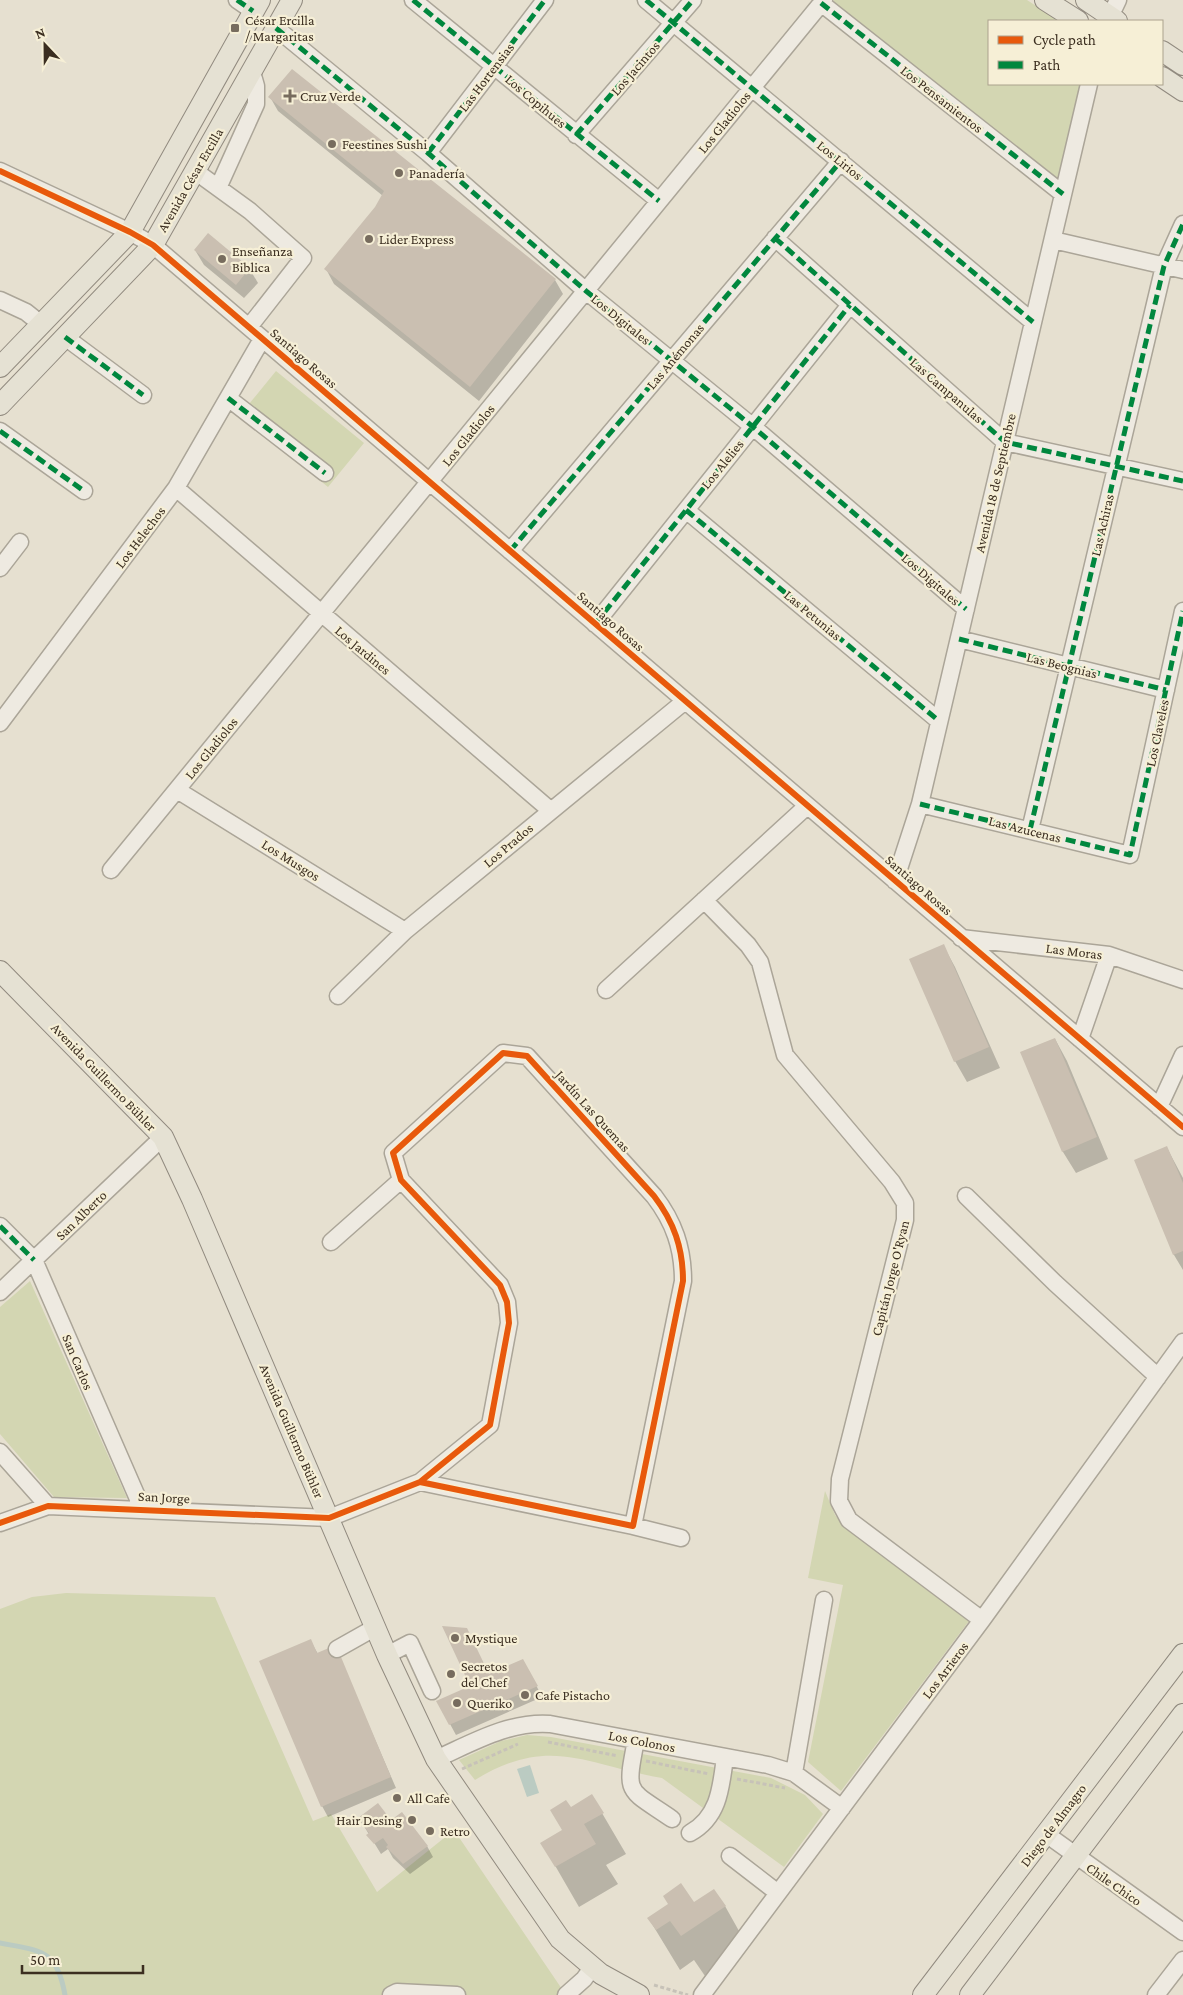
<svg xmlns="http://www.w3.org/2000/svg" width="1183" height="1995" font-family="'Crimson Pro',serif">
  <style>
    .green { fill: #d3d6b2 }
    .water { fill: #bbcbc2 }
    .shadow { fill: #0003 }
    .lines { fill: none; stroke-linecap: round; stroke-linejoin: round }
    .stream { stroke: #bbcbc2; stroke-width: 5 }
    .building { fill: #cabfb1 }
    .minor-casing { stroke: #aba598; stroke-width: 19 }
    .major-casing { stroke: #918a7f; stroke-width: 22 }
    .path { stroke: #c7c2b8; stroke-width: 3; stroke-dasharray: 4 2.5; stroke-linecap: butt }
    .minor { stroke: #eeeae1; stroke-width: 16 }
    .major { stroke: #e5e1d3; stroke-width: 20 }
    .quiet { stroke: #00873e; stroke-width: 5; stroke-dasharray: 10 5; stroke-linecap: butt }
    .cycleway-casing { stroke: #f6efd6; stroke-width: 9 }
    .cycleway { stroke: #e8590c; stroke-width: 6 }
    .poi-dot { fill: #776c5e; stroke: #f6efd6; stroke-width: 2 }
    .labels { text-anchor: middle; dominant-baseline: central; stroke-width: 4.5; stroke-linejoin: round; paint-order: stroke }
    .poi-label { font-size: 14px; fill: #3b2e20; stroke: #f6efd6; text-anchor: start }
    .street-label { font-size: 14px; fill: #3b2e20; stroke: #f6efd6 }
  </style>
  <rect width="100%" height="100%" fill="#e6e0d0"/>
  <path class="green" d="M834,0h193l32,21h-70v63h92l-23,97 -228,-176z
    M276,371l88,72 -36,44 -88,-72z
    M30,1281l97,217 -73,-1 -54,-63v-127z
    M825,1491l10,24 9,11 125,95 -128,170 -33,-29 35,-177 -35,-7z
    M66,1593l149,4 98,224 18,-7 46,78 77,-62 112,165h-566v-386l32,-12z
    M527,1735l24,2 220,41 34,17 18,19 -39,53 -122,-89c-76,-13 -112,-44 -187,2l-16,-20 42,-19z"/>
  <path class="water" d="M530,1765l9,28 -12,4 -10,-28z"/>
  <path class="shadow" d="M270,97l285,183 8,14 -84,107 -145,-117 -8,-15 50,-61 7,-12 -105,-85z
    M195,250l54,18 9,15 -14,15 -40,-33z
    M943,945l12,22 45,101 -33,14 -12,-21z
    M1055,1039l12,22 41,98 -32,14 -13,-21 -41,-99z
    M1167,1148l16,30v92l-9,-15 -39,-94z
    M310,1640l8,14 17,-7 61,141 -68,29 -6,-11z
    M529,1671l13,26 -86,38 -6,-11 21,-37 18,-11z
    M592,1796l34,58 -20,11 12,19 -39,23 -37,-64 21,-12 7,-22z
    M359,1818l32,4 36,24 6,11 -23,17 -17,-16 -5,-9 -7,5z
    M694,1904l31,2 23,41 -43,29 -11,-16 -14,10 -31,-51 21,-14z"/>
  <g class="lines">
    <path class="stream" d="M0,1943c41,8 57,6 65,52"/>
  </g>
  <path class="building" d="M292,69l264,210 -86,108 -146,-118 51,-62 9,-16 -116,-94z
    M208,233l42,35 -14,17 -42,-35z
    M944,944l45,103 -35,15 -45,-103z
    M1055,1038l42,99 -35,15 -42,-100z
    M1167,1146l16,37v68l-10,4 -39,-95z
    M442,1626l25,2 22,46 34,-15 15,27 -89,39 -13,-24 34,-15z
    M311,1639l6,14 19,-8 55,132 -70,30 -62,-146z
    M592,1794l12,19 -20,11 12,20 -41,23 -15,-24 22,-13 -12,-20 16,-10 5,7z
    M378,1803l13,17 11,-8 26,34 -25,18 -17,-17 2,-2 -5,-7 -9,6 -8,-9 3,-2 -11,-15z
    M681,1883l13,19 20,-13 12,17 -45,30 -11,-15 -14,9 -9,-12 21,-14 -5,-8z"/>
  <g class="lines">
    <defs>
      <path id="minor" d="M237,0l16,11
        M413,0l246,201
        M646,0l387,322
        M821,3l242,191
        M1108,21l10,-21
        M276,28l152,125 158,138 166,135 214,183
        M576,135l117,-135
        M428,153l117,-153
        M0,171l130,61 23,13 1030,882
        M195,171l55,40 53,47 -54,69
        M218,188l38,-84v-18l-4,-14
        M775,238l230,204 178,39
        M1053,240l130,30
        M0,300l26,12 15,12
        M65,337l78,58
        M228,398l97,75
        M0,431l84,60
        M176,488l374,322
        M686,510l253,211
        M510,551l331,-390
        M0,568l20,-26
        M595,624l255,-319
        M959,639l207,51
        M0,723l176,-235 86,-149
        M177,790l228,141
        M920,804l210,51 53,-244
        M1030,830l134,-564 19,-42
        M111,870l713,-870
        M895,881l25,-77 169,-720
        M704,900l44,45 12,17 25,93 107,127 13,21v17l-65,259 -1,22 10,19 133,100
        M961,938l148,17 74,25
        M606,990l201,-184
        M338,996l67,-65 280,-230
        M1080,1039l29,-84
        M1159,1107l24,-52
        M966,1196l89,87 103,94
        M0,1226l34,34 108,248
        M331,1242l70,-62
        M0,1292l163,-155
        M0,1452l48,54
        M0,1523l48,-17 281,12 91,-36 213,44 50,-245c0,-33 -9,-59 -29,-85l-127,-140 -24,-3 -110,100 8,27 99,105 7,17 2,21 -19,102 -70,57
        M633,1526l48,12
        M337,1649l39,-22
        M387,1655l23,-12 22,48
        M636,1740c-11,56 -9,48 36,79
        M436,1759c36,-16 73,-38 114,-35l218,41 26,8 48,35
        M794,1773l30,-173
        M690,1833c29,-16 31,-45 35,-76
        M1046,1834l137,98
        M730,1856l48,37
        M391,1995l6,-3 60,3
        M566,1995l18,-16 8,-11
        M702,1995l280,-375 201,-278
        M1156,1995l27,-35"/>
      <path id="major" d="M1045,0l33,21
        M1086,0l31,21
        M1162,51l21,14
        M1162,77l21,14
        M0,367l130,-135 130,-232
        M0,405l153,-160 139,-245
        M0,971l163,166 29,62 195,456 49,104 124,180 41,35 38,21
        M923,1995l260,-341
        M970,1995l213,-281"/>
    </defs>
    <use href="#minor" class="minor-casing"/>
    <use href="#major" class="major-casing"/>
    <path class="path" d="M548,1742l70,14
      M646,1761l63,13
      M462,1769l56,-25
      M737,1779l48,9
      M654,1985l34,10"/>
    <use href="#minor" class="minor"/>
    <use href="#major" class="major"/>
    <path class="quiet" d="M237,0l16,11
      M413,0l246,201
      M646,0l387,322
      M821,3l242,191
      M276,28l152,125 158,138 166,135 214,183
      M576,135l117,-135
      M428,153l117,-153
      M775,238l230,204 178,39
      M65,337l78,58
      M228,398l97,75
      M0,431l84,60
      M686,510l253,211
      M510,551l331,-390
      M595,624l255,-319
      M959,639l207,51
      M920,804l210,51 53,-244
      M1030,830l134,-564 19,-42
      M0,1226l34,34"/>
    <defs>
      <path id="cycleway" d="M0,171l130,61 23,13 1030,882
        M0,1523l48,-17 281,12 91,-36 213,44 50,-245c0,-33 -9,-59 -29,-85l-127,-140 -24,-3 -110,100 8,27 99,105 7,17 2,21 -19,102 -70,57"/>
    </defs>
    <use href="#cycleway" class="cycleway-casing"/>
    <use href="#cycleway" class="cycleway"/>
  </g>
  <g class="poi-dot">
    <rect x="230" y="23" width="10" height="10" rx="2.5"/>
    <path d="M287.5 88.5h5v5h5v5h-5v5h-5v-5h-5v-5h5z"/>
    <circle cx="332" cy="144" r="5"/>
    <circle cx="399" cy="173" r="5"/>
    <circle cx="369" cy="239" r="5"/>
    <circle cx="222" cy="259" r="5"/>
    <circle cx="455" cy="1638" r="5"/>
    <circle cx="451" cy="1674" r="5"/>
    <circle cx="525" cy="1695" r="5"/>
    <circle cx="457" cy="1703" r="5"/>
    <circle cx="397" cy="1798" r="5"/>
    <circle cx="412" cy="1820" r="5"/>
    <circle cx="430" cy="1831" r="5"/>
  </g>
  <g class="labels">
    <g class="poi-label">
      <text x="245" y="20">César Ercilla<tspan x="245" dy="16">/ Margaritas</tspan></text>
      <text x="300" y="96">Cruz Verde</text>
      <text x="342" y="144">Feestines Sushi</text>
      <text x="409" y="173">Panadería</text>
      <text x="379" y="239">Lider Express</text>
      <text x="232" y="251">Enseñanza<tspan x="232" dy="16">Biblica</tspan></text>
      <text x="465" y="1638">Mystique</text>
      <text x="461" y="1666">Secretos<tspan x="461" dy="16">del Chef</tspan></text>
      <text x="535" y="1695">Cafe Pistacho</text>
      <text x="467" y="1703">Queriko</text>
      <text x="407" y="1798">All Cafe</text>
      <text x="402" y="1820" text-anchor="end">Hair Desing</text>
      <text x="440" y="1831">Retro</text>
    </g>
    <g class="street-label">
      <text transform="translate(635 68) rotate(-49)">Los Jacintos</text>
      <text transform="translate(486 77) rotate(-53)">Las Hortensias</text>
      <text transform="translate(942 99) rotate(38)">Los Pensamientos</text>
      <text transform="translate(536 101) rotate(40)">Los Copihues</text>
      <text transform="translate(724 122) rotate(-51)">Los Gladiolos</text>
      <text transform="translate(840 160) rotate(39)">Los Lirios</text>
      <text transform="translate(190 180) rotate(-60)">Avenida César Ercilla</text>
      <text transform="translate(621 319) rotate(39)">Los Digitales</text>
      <text transform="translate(675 356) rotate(-50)">Las Anémonas</text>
      <text transform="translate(304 358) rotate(41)">Santiago Rosas</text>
      <text transform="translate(947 390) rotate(41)">Las Campanulas</text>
      <text transform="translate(468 435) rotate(-51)">Los Gladiolos</text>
      <text transform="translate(722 464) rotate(-51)">Los Alelies</text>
      <text transform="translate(995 483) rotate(-77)">Avenida 18 de Septiembre</text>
      <text transform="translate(1102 525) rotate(-77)">Las Achiras</text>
      <text transform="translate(140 537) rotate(-53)">Los Helechos</text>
      <text transform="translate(931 579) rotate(41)">Los Digitales</text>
      <text transform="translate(813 615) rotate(40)">Las Petunias</text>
      <text transform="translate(611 621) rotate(41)">Santiago Rosas</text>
      <text transform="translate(363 650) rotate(40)">Los Jardines</text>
      <text transform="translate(1062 665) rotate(14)">Las Beognias</text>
      <text transform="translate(1157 733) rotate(-78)">Los Claveles</text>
      <text transform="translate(211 748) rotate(-51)">Los Gladiolos</text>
      <text transform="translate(1025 829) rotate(14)">Las Azucenas</text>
      <text transform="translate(508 845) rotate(-40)">Los Prados</text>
      <text transform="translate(291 860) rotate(32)">Los Musgos</text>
      <text transform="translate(919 885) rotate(41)">Santiago Rosas</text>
      <text transform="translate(1074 951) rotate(7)">Las Moras</text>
      <text transform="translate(104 1077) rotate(46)">Avenida Guillermo Bühler</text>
      <text transform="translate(593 1111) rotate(48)">Jardín Las Quemas</text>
      <text transform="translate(81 1215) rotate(-44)">San Alberto</text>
      <text transform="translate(890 1278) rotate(-76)">Capitán Jorge O'Ryan</text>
      <text transform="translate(78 1362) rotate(67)">San Carlos</text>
      <text transform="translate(292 1431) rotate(67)">Avenida Guillermo Bühler</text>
      <text transform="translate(164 1497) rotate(3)">San Jorge</text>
      <text transform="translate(945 1670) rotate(-53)">Los Arrieros</text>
      <text transform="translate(642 1741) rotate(11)">Los Colonos</text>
      <text transform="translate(1053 1825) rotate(-53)">Diego de Almagro</text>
      <text transform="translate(1114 1884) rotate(35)">Chile Chico</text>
    </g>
  </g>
  <rect x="988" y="20" width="175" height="65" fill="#f6efd6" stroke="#aba28d"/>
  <rect x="998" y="36" width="25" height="8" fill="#e8590c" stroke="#aba28d"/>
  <text x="1033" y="45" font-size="15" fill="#3b2e20">Cycle path</text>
  <rect x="998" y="61" width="25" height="8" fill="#00873e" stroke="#aba28d"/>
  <text x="1033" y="70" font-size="15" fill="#3b2e20">Path</text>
  <g transform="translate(45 45) rotate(338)" stroke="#f6efd6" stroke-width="4" paint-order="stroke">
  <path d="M0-4L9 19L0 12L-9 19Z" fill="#3b2e20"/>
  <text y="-8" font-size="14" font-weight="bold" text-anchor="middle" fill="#3b2e20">N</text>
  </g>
  <path d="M22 1965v8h121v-8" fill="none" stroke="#3b2e20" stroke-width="2.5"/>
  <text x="30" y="1965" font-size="15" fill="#3b2e20" stroke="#f6efd6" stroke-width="4" paint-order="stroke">50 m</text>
</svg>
